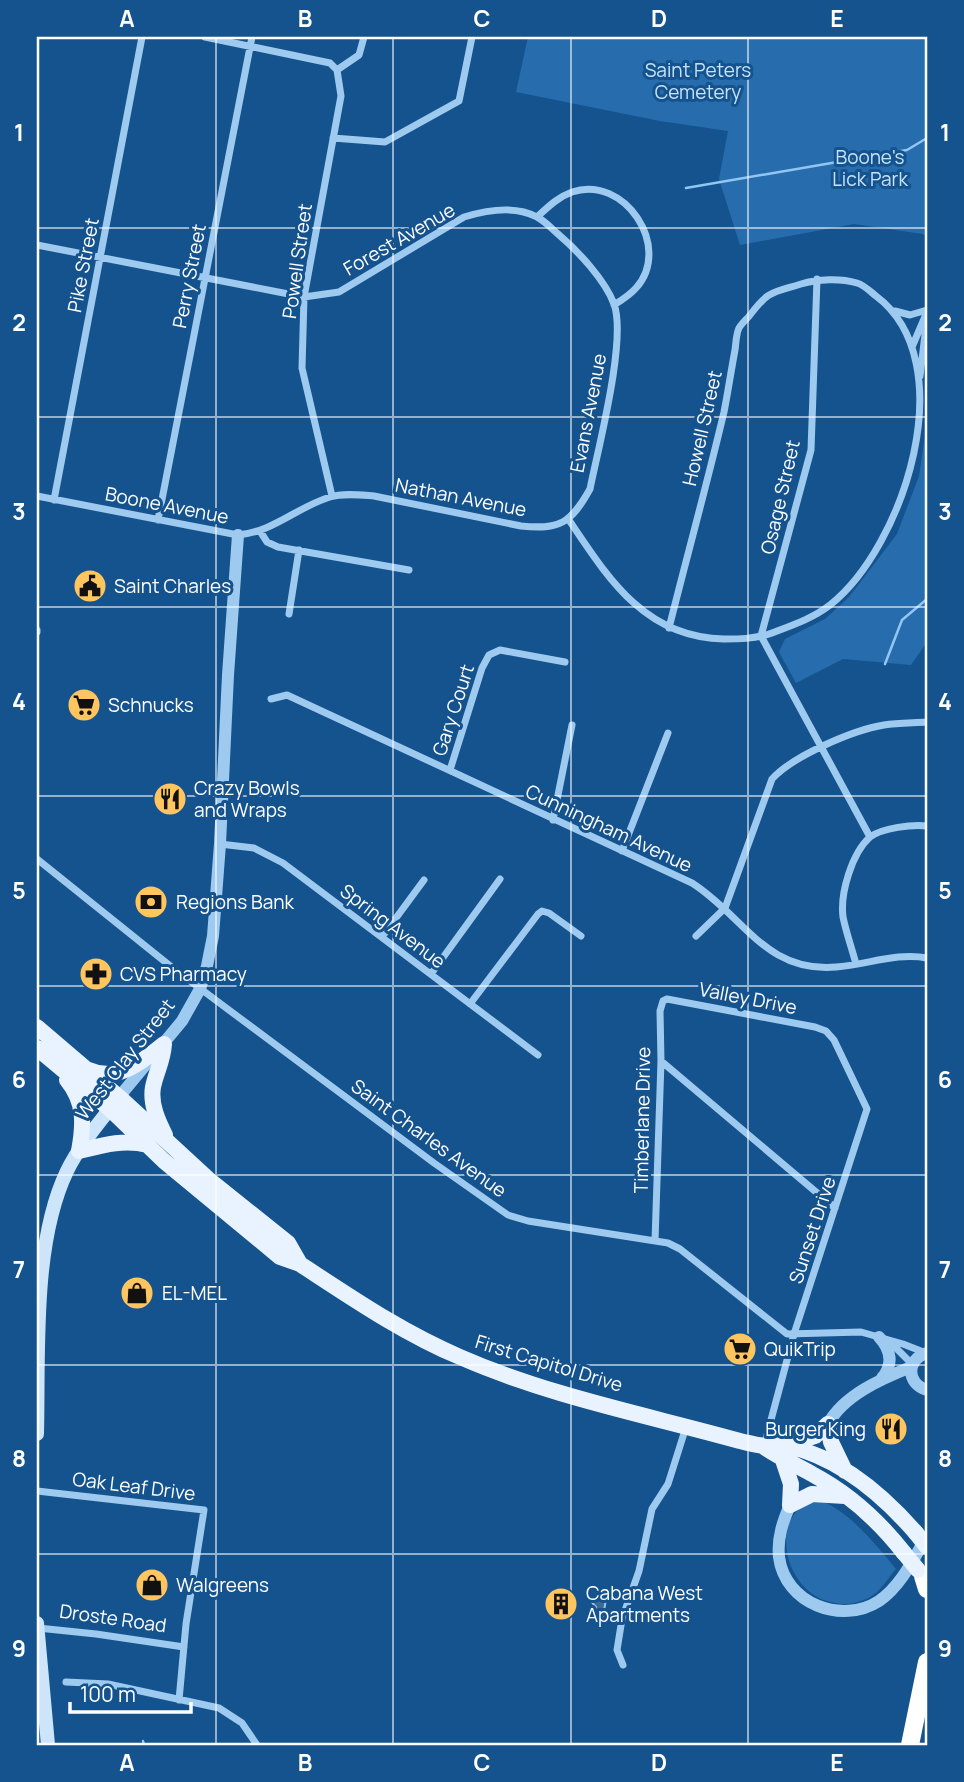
<svg xmlns="http://www.w3.org/2000/svg" width="964" height="1782" font-family="Manrope,sans-serif">
  <style>
    .green { fill: #276dad }
    .water { fill: #3c6a95; stroke: #91c6f3; stroke-width: 2 }
    .lines { fill: none; stroke-linecap: round; stroke-linejoin: round }
    .stream { stroke: #91c6f3; stroke-width: 2.5 }
    .minor { stroke: #9fcaf0; stroke-width: 7 }
    .tertiary { stroke: #9fcaf0; stroke-width: 12 }
    .secondary { stroke: #cde5fb; stroke-width: 14 }
    .primary { stroke: #e9f3ff; stroke-width: 16 }
    .motorway { stroke: #fff; stroke-width: 18 }
    .primary-bridge { stroke: #e9f3ff; stroke-width: 16 }
    .grid { fill: none; stroke: #fff; stroke-width: 2; stroke-opacity: 0.55 }
    .labels { text-anchor: middle; dominant-baseline: central; stroke-width: 6; stroke-linejoin: round; paint-order: stroke }
    .park-label { font-size: 19px; fill: #c6e2fc; stroke: #15538e }
    .street-label { font-size: 19px; fill: #fff; stroke: #15538e }
    .poi-label { font-size: 19px; fill: #fff; stroke: #15538e; text-anchor: start }
    .neatline { fill: none; stroke: #fff; stroke-width: 2.5 }
    .grid-label { font-size: 23px; text-anchor: middle; font-weight: bold; fill: #fff }
  </style>
  <rect width="100%" height="100%" fill="#15538e"/>
  <path class="green" d="M528,37h399v201l-4,-4 -69,-10 -114,21 -21,-66 9,-48 -68,-10 -144,-29z
    M927,421v221l-16,23 -68,-6 -47,24 -17,-31 6,-13 40,-20 24,-22 48,-63 22,-58z
    M821,1501c27,9 57,46 75,68 -7,8 -13,18 -20,24 -12,9 -27,13 -41,10 -56,-9 -68,-99 -14,-102z"/>
  <path class="water" d="M593,1597l13,2 -3,18 -5,-1 -3,4 -2,-9 3,-4 -6,-7z"/>
  <g class="lines">
    <path class="stream" d="M686,188l221,-38 20,-12
      M885,664l17,-44 25,-21
      M143,1741l1,4"/>
    <path class="minor" d="M205,37l125,26 7,7
      M337,70l22,-15 5,-18
      M333,138l52,4 74,-41 13,-64
      M537,217c11,-10 21,-20 35,-25 52,-18 101,55 64,96 -6,7 -14,12 -22,17
      M37,245l267,52 35,-5 125,-75c23,-7 51,-12 73,0 8,4 15,12 21,17 20,17 47,46 56,70 13,35 -16,145 -24,185 -19,34 -30,41 -69,37l-147,-30c-14,-1 -31,-3 -44,1 -33,10 -57,35 -92,38l-201,-39
      M895,311l15,4 17,-5
      M912,347l15,-35
      M920,376l7,-58
      M332,496l-30,-128 2,-71 37,-201 -4,-26
      M54,500l88,-463
      M158,520l94,-483
      M569,520c39,58 76,118 155,119 14,0 30,0 45,-5 21,-8 43,-15 61,-29 74,-58 134,-243 46,-309 -5,-4 -12,-11 -19,-13 -17,-5 -39,-4 -56,1 -29,9 -32,6 -51,31 -3,4 -8,8 -11,13 -3,6 -3,15 -4,22 -4,21 -7,42 -11,62 -17,72 -37,144 -55,216
      M260,531l7,11 11,5 131,23
      M289,614l10,-64
      M37,632v-2
      M761,636l50,-186 6,-171
      M761,636l109,201
      M271,699l16,-4 405,188c52,33 73,90 144,84 30,-2 61,-15 91,-9
      M450,770l32,-102 7,-13 11,-5 65,12
      M553,820l19,-95
      M220,844l34,4 29,15 255,192
      M622,851l46,-118
      M37,859l137,110 260,194 74,52 20,6 140,22 12,6 107,85 74,-2 42,12 23,9
      M696,936l29,-28 47,-129c21,-23 81,-49 112,-54 14,-2 29,-2 43,-3
      M382,937l42,-57
      M856,964c-4,-15 -10,-32 -13,-47 -3,-24 9,-64 27,-80 12,-9 43,-13 57,-11
      M431,974l69,-95
      M470,1004l68,-90 4,-3 7,2 32,23
      M661,1061l174,147
      M655,1241l6,-180 -1,-50 3,-10 4,-2 148,28 11,4 8,9 33,69 -73,225 -30,112
      M888,1340l24,24
      M37,1491l167,19 -18,114 -7,76
      M38,1628l58,6 88,13
      M623,1665l-6,-15 5,-31 17,-48 13,-62 16,-25 18,-57
      M66,1682l42,2 111,24 23,15 15,22"/>
    <path class="tertiary" d="M119,1097l63,-76 18,-32 7,-23 6,-30 7,-92 8,-169 10,-140
      M879,1337c12,13 15,27 3,41
      M927,1353c-21,6 -21,31 0,37
      M828,1424c16,-29 53,-45 83,-57
      M790,1505c-7,16 -13,33 -11,52 6,47 63,68 100,44 22,-15 35,-43 48,-65"/>
    <path class="secondary" d="M37,1434c2,-81 -5,-190 30,-263 12,-25 32,-48 49,-70
      M37,1623l11,122"/>
    <path class="primary" d="M37,1027l82,70 89,82 80,64 12,21
      M164,1044c-1,17 -8,28 -11,43 -3,17 5,34 12,48
      M37,1048l73,61 54,52 116,96 20,7c52,34 103,69 160,93 89,39 187,58 280,84 9,2 18,5 27,5 7,0 14,-2 21,0 52,12 95,49 128,87
      M89,1070c28,13 54,-9 75,-26
      M67,1080c18,22 17,44 12,71 24,-6 45,-12 69,-6
      M828,1424l3,18 14,29
      M788,1445l27,-9 13,-12
      M764,1447c16,11 32,18 48,27 36,19 67,47 92,79
      M783,1460l8,24 -1,21
      M790,1505l22,-11 33,2"/>
    <path class="motorway" d="M923,1576l4,13
      M910,1745l17,-83"/>
    <path class="primary-bridge" d="M916,1533l11,14
      M904,1553l14,17"/>
  </g>
  <path class="grid" d="M216,37v1708M393,37v1708M571,37v1708M748,37v1708M37,228h890M37,417h890M37,607h890M37,796h890M37,986h890M37,1175h890M37,1365h890M37,1554h890"/>
  <defs>
    <symbol id="civic-disc" viewBox="-11 -11 22 22"><circle r="9.5" fill="#ffc55f" stroke="#15538e"/><path d="M-.6-6.5H3V-4.5H.6V-3L4-1V1h2V6H-6V1h2V-1L-.6-3ZM-1.2 2.5V6h2.4V2.5Z" fill="#111"/></symbol>
    <symbol id="supermarket-disc" viewBox="-11 -11 22 22"><circle r="9.5" fill="#ffc55f" stroke="#15538e"/><path d="M-6-5.5h2.5l.6 2H6L4.5 2H-2.5L-4.4-4H-6ZM-1.5 3.2a1.3 1.3 0 1 0 .1 0ZM3 3.2a1.3 1.3 0 1 0 .1 0Z" fill="#111"/></symbol>
    <symbol id="restaurant-disc" viewBox="-11 -11 22 22"><circle r="9.5" fill="#ffc55f" stroke="#15538e"/><path d="M-5-6h1v4h1v-4h1v4h1v-4h1v5L-1.5 .5V6h-2V.5L-5-1ZM5-6V6H3V1.5H1.5Q1.5-4 5-6Z" fill="#111"/></symbol>
    <symbol id="bank-disc" viewBox="-11 -11 22 22"><circle r="9.5" fill="#ffc55f" stroke="#15538e"/><path d="M-6-4H6V4H-6ZM0-2.3a2.3 2.3 0 1 0 0 4.6a2.3 2.3 0 1 0 0-4.6Z" fill="#111"/></symbol>
    <symbol id="pharmacy-disc" viewBox="-11 -11 22 22"><circle r="9.5" fill="#ffc55f" stroke="#15538e"/><path d="M-2-6h4v4h4v4h-4v4h-4v-4h-4v-4h4Z" fill="#111"/></symbol>
    <symbol id="shop-disc" viewBox="-11 -11 22 22"><circle r="9.5" fill="#ffc55f" stroke="#15538e"/><path d="M-5-2.5h2.3a2.7 3.5 0 0 1 5.4 0H5L5.5 6h-11ZM-1.5-2.5h3a1.5 2.3 0 0 0-3 0Z" fill="#111"/></symbol>
    <symbol id="building-disc" viewBox="-11 -11 22 22"><circle r="9.5" fill="#ffc55f" stroke="#15538e"/><path d="M-4-6H4V6H1V3H-1V6H-4ZM-2.5-4.3h1.7v1.8h-1.7ZM.8-4.3h1.7v1.8H.8ZM-2.5-1h1.7V.8h-1.7ZM.8-1h1.7V.8H.8Z" fill="#111"/></symbol>
  </defs>
  <g fill-rule="evenodd">
    <use href="#civic-disc" x="71" y="567" width="38" height="38"/>
    <use href="#supermarket-disc" x="65" y="686" width="38" height="38"/>
    <use href="#restaurant-disc" x="151" y="780" width="38" height="38"/>
    <use href="#bank-disc" x="132" y="883" width="38" height="38"/>
    <use href="#pharmacy-disc" x="77" y="955" width="38" height="38"/>
    <use href="#shop-disc" x="118" y="1274" width="38" height="38"/>
    <use href="#supermarket-disc" x="721" y="1330" width="38" height="38"/>
    <use href="#restaurant-disc" x="872" y="1410" width="38" height="38"/>
    <use href="#shop-disc" x="133" y="1566" width="38" height="38"/>
    <use href="#building-disc" x="542" y="1585" width="38" height="38"/>
  </g>
  <g class="labels">
    <g class="park-label">
      <text x="698" y="70">Saint Peters<tspan x="698" dy="22">Cemetery</tspan></text>
      <text x="870" y="157">Boone's<tspan x="870" dy="22">Lick Park</tspan></text>
    </g>
    <g class="street-label">
      <text transform="translate(399 239) rotate(-30)">Forest Avenue</text>
      <text transform="translate(297 261) rotate(-82)">Powell Street</text>
      <text transform="translate(83 265) rotate(-79)">Pike Street</text>
      <text transform="translate(189 276) rotate(-79)">Perry Street</text>
      <text transform="translate(588 413) rotate(-79)">Evans Avenue</text>
      <text transform="translate(702 428) rotate(-77)">Howell Street</text>
      <text transform="translate(461 497) rotate(11)">Nathan Avenue</text>
      <text transform="translate(780 497) rotate(-77)">Osage Street</text>
      <text transform="translate(167 505) rotate(11)">Boone Avenue</text>
      <text transform="translate(453 710) rotate(-72)">Gary Court</text>
      <text transform="translate(609 828) rotate(25)">Cunningham Avenue</text>
      <text transform="translate(393 926) rotate(37)">Spring Avenue</text>
      <text transform="translate(748 998) rotate(11)">Valley Drive</text>
      <text transform="translate(125 1059) rotate(-52)">West Clay Street</text>
      <text transform="translate(642 1120) rotate(-89)">Timberlane Drive</text>
      <text transform="translate(429 1138) rotate(36)">Saint Charles Avenue</text>
      <text transform="translate(812 1230) rotate(-72)">Sunset Drive</text>
      <text transform="translate(549 1363) rotate(17)">First Capitol Drive</text>
      <text transform="translate(134 1486) rotate(7)">Oak Leaf Drive</text>
      <text transform="translate(113 1618) rotate(8)">Droste Road</text>
    </g>
    <g class="poi-label">
      <text x="114" y="586">Saint Charles</text>
      <text x="108" y="705">Schnucks</text>
      <text x="194" y="788">Crazy Bowls<tspan x="194" dy="22">and Wraps</tspan></text>
      <text x="176" y="902">Regions Bank</text>
      <text x="120" y="974">CVS Pharmacy</text>
      <text x="162" y="1293">EL-MEL</text>
      <text x="764" y="1349">QuikTrip</text>
      <text x="866" y="1429" text-anchor="end">Burger King</text>
      <text x="176" y="1585">Walgreens</text>
      <text x="586" y="1593">Cabana West<tspan x="586" dy="22">Apartments</tspan></text>
    </g>
  </g>
  <rect width="964" height="1782" fill="none" stroke="#15538e" stroke-width="77"/>
  <path d="M70 1702v10h121v-10" fill="none" stroke="#ffffff" stroke-width="3.5"/>
  <text x="80" y="1702" font-size="21" fill="#ffffff" stroke="#15538e" stroke-width="5" paint-order="stroke">100 m</text>
  <rect x="38" y="38" width="888" height="1706" class="neatline"/>
  <g class="grid-label">
    <text x="127" y="27">A</text>
    <text x="305" y="27">B</text>
    <text x="482" y="27">C</text>
    <text x="659" y="27">D</text>
    <text x="837" y="27">E</text>
    <text x="19" y="141">1</text>
    <text x="945" y="141">1</text>
    <text x="19" y="331">2</text>
    <text x="945" y="331">2</text>
    <text x="19" y="520">3</text>
    <text x="945" y="520">3</text>
    <text x="19" y="710">4</text>
    <text x="945" y="710">4</text>
    <text x="19" y="899">5</text>
    <text x="945" y="899">5</text>
    <text x="19" y="1088">6</text>
    <text x="945" y="1088">6</text>
    <text x="19" y="1278">7</text>
    <text x="945" y="1278">7</text>
    <text x="19" y="1467">8</text>
    <text x="945" y="1467">8</text>
    <text x="19" y="1657">9</text>
    <text x="945" y="1657">9</text>
    <text x="127" y="1771">A</text>
    <text x="305" y="1771">B</text>
    <text x="482" y="1771">C</text>
    <text x="659" y="1771">D</text>
    <text x="837" y="1771">E</text>
  </g>
</svg>
